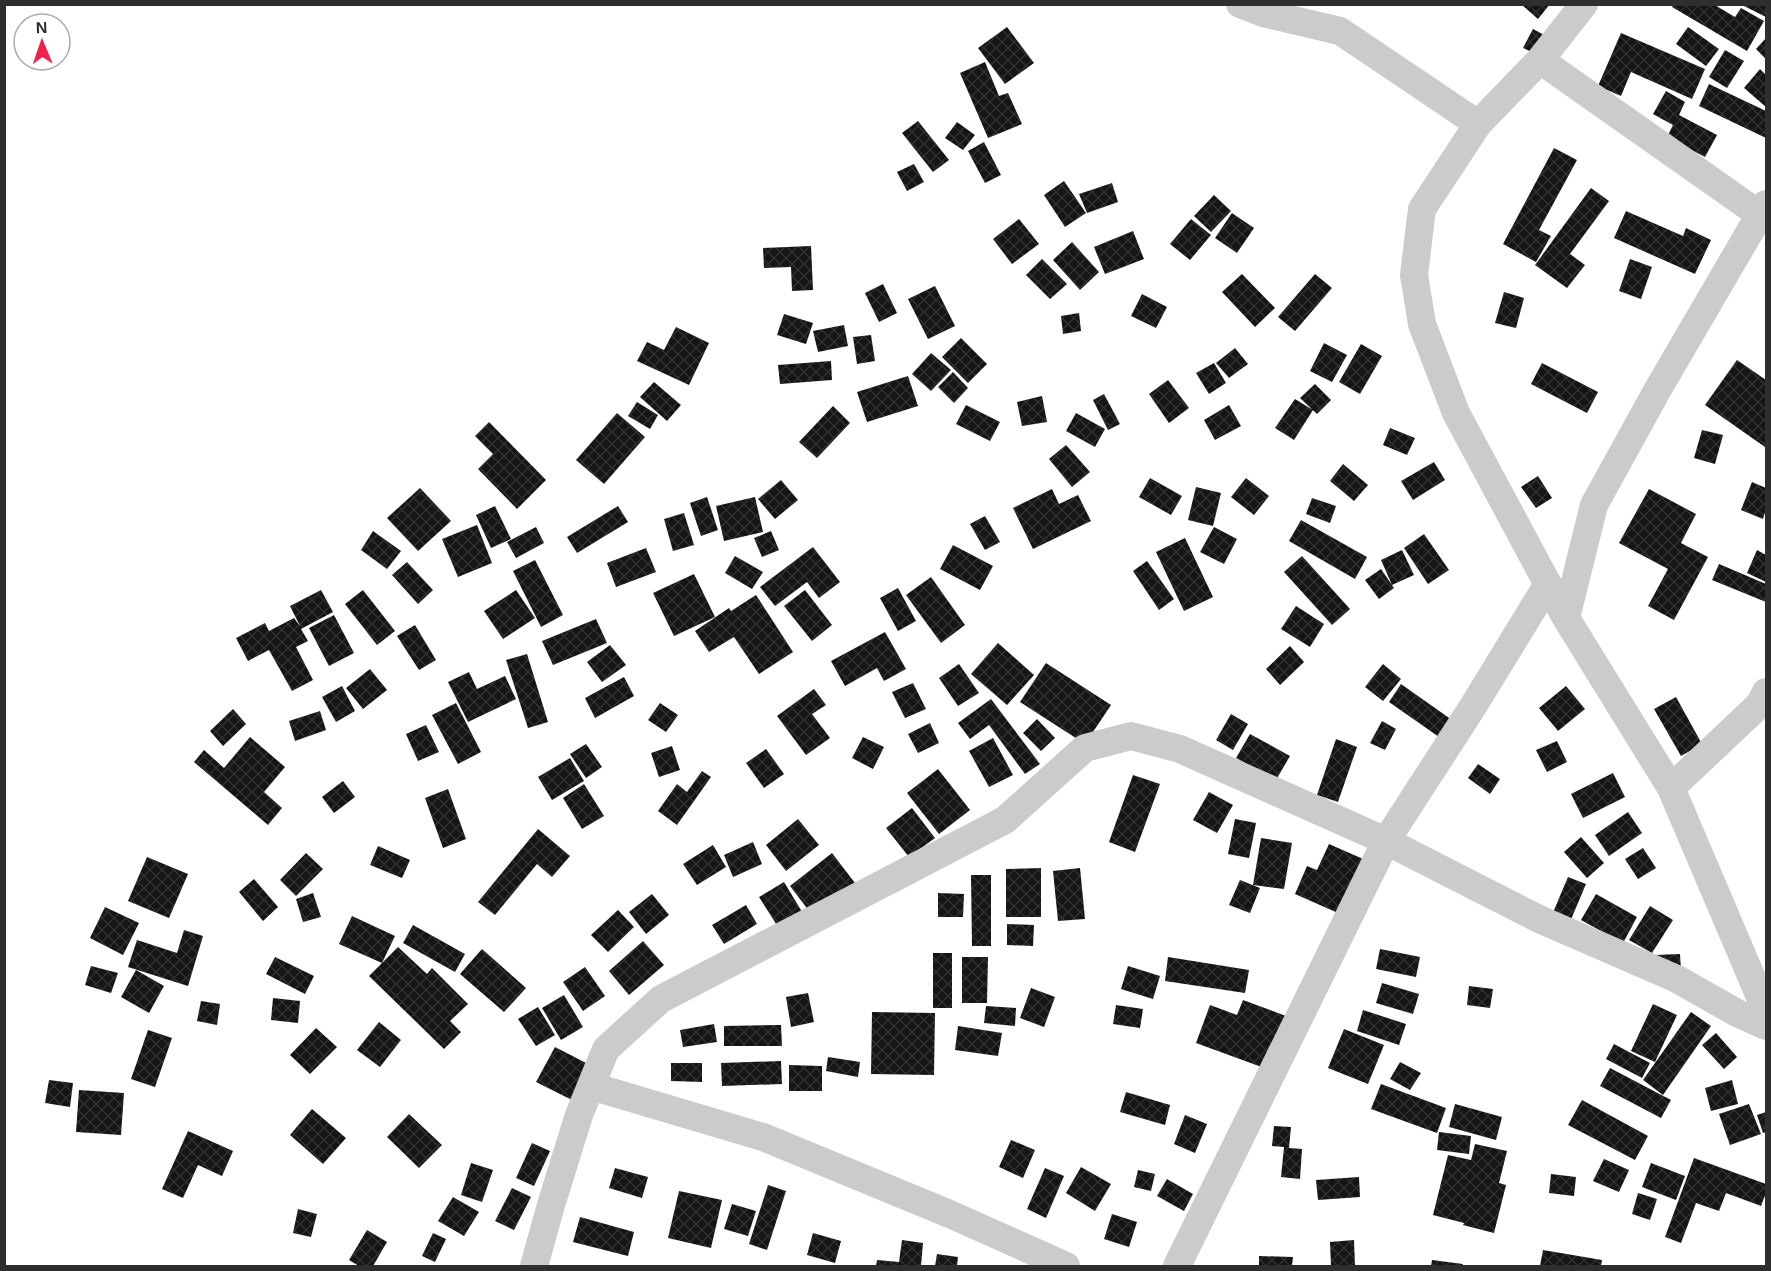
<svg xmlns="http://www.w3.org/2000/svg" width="1771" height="1271" font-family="Helvetica,sans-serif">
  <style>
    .building { fill: url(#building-cross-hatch) }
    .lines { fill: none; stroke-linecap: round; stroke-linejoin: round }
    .minor { stroke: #cbcbcb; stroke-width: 28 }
  </style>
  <defs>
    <pattern id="building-cross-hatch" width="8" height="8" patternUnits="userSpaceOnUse" patternTransform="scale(1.5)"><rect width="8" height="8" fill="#151515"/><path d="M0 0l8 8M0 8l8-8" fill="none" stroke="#2f2f2f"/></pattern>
  </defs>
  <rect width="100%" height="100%" fill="#fff"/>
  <path class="building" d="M1521,4h29l-12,15z
    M1674,4h39l22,13 6,-9 23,13 -17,30 -75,-44z
    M1740,4h26v13z
    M1007,27l27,36 -29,21 -27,-36z
    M1688,27l31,22 -13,17 -30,-22z
    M1533,29l17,9 -9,18 -18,-8z
    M1621,33l84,36 -13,30 -61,-27 -10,24 -23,-10z
    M1766,38v21l-10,-10z
    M1725,50l19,11 -17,27 -18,-11z
    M985,62l14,34 9,-3 14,31 -34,14 -28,-65z
    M1760,69l6,6v32l-22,-19z
    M1709,84l57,27v27l-67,-32z
    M1666,91l19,11 -6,13 38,20 -12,22 -38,-20 6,-12 -20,-11z
    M918,121l31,39 -16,12 -31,-39z
    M957,122l18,13 -12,15 -18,-12z
    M984,142l17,33 -16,8 -17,-32z
    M1554,148l23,12 -38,70 12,6 -15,26 -33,-18z
    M914,164l10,18 -17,9 -10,-19z
    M1064,181l22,32 -21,14 -21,-32z
    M1112,183l6,19 -31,11 -8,-19z
    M1591,188l18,13 -39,53 15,11 -18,23 -32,-23z
    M1214,195l17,16 -20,21 -17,-16z
    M1626,211l57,25 3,-8 25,12 -16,34 -81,-36z
    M1232,213l22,15 -17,25 -22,-15z
    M1019,219l20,25 -27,20 -19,-25z
    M1191,219l20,16 -21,25 -20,-16z
    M1133,231l11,28 -39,15 -11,-27z
    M1072,242l27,30 -19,18 -27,-30z
    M811,246l2,44 -21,1 -1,-24 -27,1 -1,-20z
    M1042,259l25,25 -17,15 -24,-24z
    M1630,259l22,8 -11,32 -22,-8z
    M1242,274l33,34 -20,19 -33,-35z
    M1315,274l17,14 -37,43 -17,-14z
    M883,284l14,29 -18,9 -14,-29z
    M935,286l20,40 -27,13 -20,-40z
    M1504,292l20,6 -8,30 -21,-5z
    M1142,294l25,13 -11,21 -25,-12z
    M1079,313l2,18 -18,3 -2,-18z
    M784,314l29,9 -7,21 -29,-9z
    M844,325l4,21 -30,6 -5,-21z
    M676,327l33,16 -20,42 -52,-24 10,-19 17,8z
    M871,335l4,26 -18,3 -4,-27z
    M961,338l26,26 -19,19 -26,-26z
    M1324,343l23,12 -15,27 -22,-11z
    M1361,344l21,12 -22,38 -21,-12z
    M1235,348l13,16 -19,14 -13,-15z
    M931,353l20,17 -20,21 -19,-17z
    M1737,360l29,20v65l-1,2 -60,-42z
    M831,361l1,19 -52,4 -2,-19z
    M1214,363l12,20 -17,11 -13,-21z
    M1542,363l56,29 -11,21 -56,-29z
    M953,372l15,16 -14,15 -16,-16z
    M908,376l10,30 -51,16 -10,-30z
    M1168,380l21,28 -20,15 -20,-29z
    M654,382l27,23 -14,16 -27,-24z
    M1315,384l16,16 -14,14 -17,-16z
    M1104,394l16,30 -12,6 -15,-30z
    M1042,396l5,26 -25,4 -5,-24z
    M1295,399l18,11 -19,30 -19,-12z
    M637,402l21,13 -8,14 -22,-13z
    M966,405l34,17 -10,19 -34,-17z
    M1229,405l12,21 -26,14 -11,-20z
    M833,406l17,17 -33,35 -18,-16z
    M617,413l28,24 -41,47 -28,-24z
    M1076,413l29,16 -10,18 -29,-16z
    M489,422l57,58 -29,29 -39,-40 15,-15 -18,-18z
    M1390,428l25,10 -8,17 -24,-10z
    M1702,430l21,5 -8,29 -21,-6z
    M1066,445l24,27 -18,15 -23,-28z
    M1434,462l11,18 -32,20 -12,-19z
    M1343,464l25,21 -14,16 -24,-20z
    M1538,476l14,22 -16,10 -15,-21z
    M1150,478l32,18 -11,19 -32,-18z
    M1246,478l23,18 -15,19 -23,-18z
    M781,480l17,20 -23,19 -17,-20z
    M1752,482l14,6v21l-3,10 -22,-9z
    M1196,487l25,6 -8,33 -25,-6z
    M420,488l31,33 -33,30 -31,-33z
    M1052,489l7,15 19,-9 13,26 -58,28 -20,-41z
    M1649,489l47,25 -15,29 27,14 -34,63 -26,-14 20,-37 -49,-26z
    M707,497l11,33 -17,6 -11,-33z
    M755,497l8,35 -39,9 -8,-35z
    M1312,498l24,8 -6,17 -24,-9z
    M495,506l16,33 -20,9 -15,-33z
    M618,506l10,16 -51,31 -10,-16z
    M684,513l10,32 -21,6 -9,-32z
    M985,516l15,26 -15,8 -15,-26z
    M1301,520l66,37 -12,22 -66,-38z
    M477,525l15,38 -34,14 -16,-38z
    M536,527l8,16 -28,15 -9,-16z
    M1214,527l23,12 -13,25 -24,-12z
    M373,531l28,20 -14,18 -26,-19z
    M771,531l8,19 -17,7 -8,-19z
    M1424,534l25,36 -21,14 -24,-36z
    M1185,538l28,59 -29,14 -28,-59z
    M953,545l40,21 -13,24 -40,-21z
    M813,547l27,35 -21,16 -12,-16 -32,24 -15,-19z
    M646,548l10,24 -40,15 -9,-24z
    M1402,550l12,25 -22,10 -11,-25z
    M1757,550l9,5v27l-19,-9z
    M735,556l28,16 -11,17 -27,-16z
    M1302,556l48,53 -18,16 -48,-53z
    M535,560l28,55 -22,12 -28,-56z
    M1147,561l27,38 -15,11 -26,-39z
    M407,562l26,28 -15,14 -26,-29z
    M1719,564l47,20v18l-54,-22z
    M1381,569l13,19 -15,11 -14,-19z
    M694,574l21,43 -41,19 -21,-43z
    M931,577l34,48 -24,18 -35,-48z
    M898,588l18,33 -18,10 -18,-33z
    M321,590l12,22 -32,17 7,12 -12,6 17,33 -21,11 -23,-41 -21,11 -12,-23 29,-15 4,8 25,-13 6,8 -10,-20z
    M363,590l32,41 -18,14 -32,-41z
    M516,590l19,28 -32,21 -19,-28z
    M805,590l27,35 -20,16 -28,-35z
    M756,595l37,57 -34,22 -25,-37 -25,15 -14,-21 34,-23 2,3z
    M1296,606l28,18 -14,23 -29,-18z
    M334,615l20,38 -25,13 -20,-38z
    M596,619l11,24 -54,22 -11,-24z
    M415,625l21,35 -17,10 -22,-34z
    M885,632l21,37 -22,12 -7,-13 -32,18 -14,-25z
    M998,643l36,32 -27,30 -36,-31z
    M610,645l16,20 -24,17 -15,-20z
    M1290,646l14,16 -24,23 -14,-16z
    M527,654l21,68 -20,6 -22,-68z
    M1046,663l65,42 -26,39 -65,-42z
    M959,664l20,29 -21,13 -19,-28z
    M1383,664l18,15 -18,22 -18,-14z
    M370,669l17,21 -24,19 -17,-21z
    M469,672l8,17 28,-13 11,23 -48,23 -20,-40z
    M624,677l10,19 -39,22 -10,-20z
    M913,683l13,26 -21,9 -13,-26z
    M1401,684l51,36 -13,17 -50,-35z
    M342,686l13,25 -19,11 -14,-25z
    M1566,686l19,23 -27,22 -19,-23z
    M814,689l12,16 -14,9 18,24 -24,17 -29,-39z
    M1676,697l26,47 -21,12 -27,-47z
    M991,699l49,65 -15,10 -36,-49 -19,14 -12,-16z
    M456,703l25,49 -23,12 -26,-49z
    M660,703l18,12 -12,17 -18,-12z
    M233,709l13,15 -23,22 -13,-15z
    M320,711l6,19 -31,11 -6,-20z
    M1231,714l17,10 -15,26 -17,-10z
    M1037,719l18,19 -14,13 -18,-18z
    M1382,721l14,8 -11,21 -15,-7z
    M930,723l9,20 -21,10 -10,-19z
    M426,725l13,27 -21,9 -12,-27z
    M1250,734l40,22 -14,24 -40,-22z
    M250,737l35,30 -21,25 18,16 -14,17 -74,-63 10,-12 20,18z
    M863,737l21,10 -11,22 -21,-11z
    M993,738l20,37 -24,12 -20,-36z
    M1336,739l21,8 -19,55 -21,-7z
    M1557,741l10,21 -20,10 -11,-22z
    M586,744l16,23 -16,11 -16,-24z
    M672,746l8,24 -21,7 -8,-24z
    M766,749l18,25 -20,14 -18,-25z
    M570,758l14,23 -32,19 -14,-23z
    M1478,764l22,15 -10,15 -22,-16z
    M938,769l32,41 -31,24 -32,-41z
    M702,771l9,6 -34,48 -19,-14 19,-27 10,8z
    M1613,773l12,24 -42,21 -12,-24z
    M1133,775l27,9 -25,68 -26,-10z
    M343,781l12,16 -21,16 -12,-16z
    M584,784l20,32 -22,13 -19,-31z
    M448,789l18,50 -23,9 -18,-50z
    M1209,792l24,13 -16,28 -24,-13z
    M912,808l23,30 -26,19 -23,-29z
    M1628,812l14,21 -33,23 -14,-21z
    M798,819l21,26 -33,26 -20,-26z
    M1235,819l21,4 -7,35 -21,-4z
    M538,829l32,27 -18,21 -15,-13 -42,51 -17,-13z
    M1581,837l23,26 -17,15 -23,-26z
    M1261,838l31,5 -8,46 -31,-4z
    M753,842l9,22 -29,13 -9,-22z
    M1329,844l41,18 -23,55 -52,-23 12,-28 10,4z
    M713,845l13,22 -29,18 -14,-21z
    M378,846l32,14 -8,18 -32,-13z
    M1643,848l13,20 -18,11 -13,-20z
    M306,853l17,16 -27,27 -16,-16z
    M832,853l23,30 -42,33 -23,-30z
    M147,857l41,17 -19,44 -41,-17z
    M1041,868v49h-35v-48z
    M1080,868l5,51 -27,2 -5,-50z
    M971,875h20v71h-19z
    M1568,877l18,7 -19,45 -18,-7z
    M254,879l24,28 -15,14 -24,-29z
    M1240,880l20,8 -10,25 -21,-8z
    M784,882l20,33 -24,15 -21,-33z
    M313,893l8,24 -18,5 -7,-23z
    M938,893l26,1 -1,23h-25z
    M652,894l17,21 -23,19 -17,-22z
    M1596,894l41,23 -14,26 -42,-23z
    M746,905l11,19 -33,20 -12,-19z
    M1650,906l23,14 -21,33 -23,-13z
    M105,907l34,16 -16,32 -33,-17z
    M618,910l16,17 -26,25 -17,-17z
    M352,916l43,20 -13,27 -43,-19z
    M1007,924l27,1 -1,21 -26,-1z
    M413,925l52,29 -10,18 -52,-29z
    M184,930l19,6 -15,50 -60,-19 9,-27 40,13z
    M643,941l21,24 -35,30 -20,-24z
    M398,947l29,27 5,-6 36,36 -18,17 11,11 -17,17 -75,-73z
    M482,949l44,39 -22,24 -44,-38z
    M1380,949l40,8 -4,20 -40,-8z
    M933,953h19v55h-19z
    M1680,954l1,16 -26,-15z
    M275,957l39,19 -9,18 -39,-20z
    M962,957h26l-1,46h-25z
    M1168,957l81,13 -4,23 -80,-12z
    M91,966l27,7 -7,20 -26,-8z
    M1128,966l32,10 -7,23 -32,-10z
    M585,967l20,29 -22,15 -20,-29z
    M136,970l28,16 -15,27 -28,-16z
    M1382,983l37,11 -6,20 -37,-11z
    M1469,986l24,3 -3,19 -23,-3z
    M1031,988l24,9 -11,30 -24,-9z
    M808,993l6,29 -23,5 -5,-30z
    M564,995l19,32 -22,13 -19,-32z
    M273,998l27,3 -2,22 -27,-3z
    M1243,1000l43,16 -19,53 -71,-26 14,-38 27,10z
    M201,1001l19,3 -3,21 -20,-4z
    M1653,1004l24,11 -22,47 -24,-11z
    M1116,1005l27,4 -3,19 -27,-4z
    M986,1006l30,2 -1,18 -31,-3z
    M538,1007l17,28 -19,11 -18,-27z
    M1363,1010l43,14 -7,21 -42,-14z
    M872,1012l63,1 -1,62 -63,-1z
    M1691,1012l20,14 -48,69 -20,-15z
    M379,1022l22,18 -21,27 -23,-17z
    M714,1024l3,18 -34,5 -3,-17z
    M781,1025l1,21h-58v-20z
    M958,1026l44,7 -4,23 -43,-6z
    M316,1028l21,19 -27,27 -20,-19z
    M1344,1029l40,16 -16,39 -40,-16z
    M148,1030l24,8 -17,49 -24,-8z
    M1716,1033l21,24 -13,12 -22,-24z
    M1614,1044l36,19 -8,15 -36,-19z
    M555,1047l35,18 -18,35 -36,-18z
    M828,1057l32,5 -2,15 -32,-6z
    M781,1061l1,23 -60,2 -1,-23z
    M1400,1062l21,11 -11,17 -20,-11z
    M671,1063h31v19l-31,-1z
    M789,1065l33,1v25h-33z
    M1610,1068l61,32 -10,18 -61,-32z
    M49,1080l24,3 -3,24 -25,-4z
    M1732,1080l6,24 -27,7 -6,-23z
    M1381,1084l65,24 -9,25 -66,-24z
    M79,1090l45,3 -3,42 -45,-3z
    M1126,1092l44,13 -5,20 -45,-13z
    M1582,1100l66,36 -13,24 -67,-35z
    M1455,1104l47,13 -6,23 -47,-13z
    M1749,1104l12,30 -31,11 -11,-31z
    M312,1109l34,29 -23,26 -33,-29z
    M1766,1112v20l-3,1 -6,-18z
    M409,1114l33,31 -23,23 -32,-31z
    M1185,1115l22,9 -12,29 -21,-9z
    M1274,1126l17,1 -2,21 13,1 -2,30 -19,-2 3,-30 -12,-1z
    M188,1131l45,20 -11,25 -24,-11 -15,33 -21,-9z
    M1439,1132l32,4 -2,18 -32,-4z
    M1011,1140l24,10 -12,28 -24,-11z
    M532,1143l18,8 -16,35 -18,-8z
    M1475,1144l32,7 -8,32 7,2 -12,48 -31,-8 1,-2 -31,-8 15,-60 23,5z
    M1694,1158l72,26v9l-5,13 -35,-13 -7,18 -23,-8 -15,40 -16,-6z
    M1604,1159l25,11 -10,22 -26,-11z
    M471,1163l22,7 -11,32 -21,-7z
    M1651,1163l34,13 -9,24 -34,-13z
    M1081,1167l30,17 -16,27 -29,-18z
    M615,1168l33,9 -6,21 -33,-10z
    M1045,1168l19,8 -18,42 -19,-9z
    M1138,1170l17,4 -4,17 -17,-4z
    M1551,1174l25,3 -2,19 -25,-3z
    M1359,1177l1,20 -42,3 -2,-20z
    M1167,1179l26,15 -9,17 -27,-15z
    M768,1185l18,6 -19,59 -18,-6z
    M512,1188l19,9 -17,33 -19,-9z
    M679,1191l43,9 -11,48 -43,-10z
    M1638,1193l19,6 -7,21 -18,-6z
    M453,1197l26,15 -15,24 -26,-15z
    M732,1204l24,7 -8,25 -24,-7z
    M298,1209l19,5 -6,23 -18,-4z
    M1112,1214l25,8 -8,25 -25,-8z
    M580,1217l54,15 -6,24 -55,-14z
    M367,1230l20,12 -14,24h-14l-10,-6z
    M433,1233l13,6 -11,23 -13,-6z
    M813,1233l28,8 -6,22 -28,-8z
    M902,1240l21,3 -2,23h-45l1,-6 22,2z
    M1354,1240l1,26h-24l-1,-24z
    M1543,1250l59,10 -1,6h-61z
    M937,1254l21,3 -1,9h-22z
    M1259,1256l34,1 -1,9h-33z
    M1432,1260l31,4 -1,2h-31z"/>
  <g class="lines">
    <path class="minor" d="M1240,4l23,9 77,18 138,93
      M1584,4l-44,56 -62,64 -56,85 -8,66 8,49 34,89 110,205 105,170 95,223
      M1540,60l226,159
      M1566,618l28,-113 64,-116 108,-185
      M1671,788l88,-83 7,-13
      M591,1086l172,51 189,78 114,51
      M534,1266l17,-61 28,-90 27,-66 55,-50 344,-179 80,-72 46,-12 49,13 206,92 153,78 138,60 60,34 29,13
      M1177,1266l209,-425 86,-133 76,-124"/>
  </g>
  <rect width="1771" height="1271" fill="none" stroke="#2e2e2e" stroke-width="12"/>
  <g transform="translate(42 42) rotate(358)"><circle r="28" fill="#ffffff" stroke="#ababab" stroke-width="1.5"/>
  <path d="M0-4.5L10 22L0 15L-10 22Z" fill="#f51f4d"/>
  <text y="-9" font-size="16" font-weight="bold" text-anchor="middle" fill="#2e2e2e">N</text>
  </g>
</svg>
